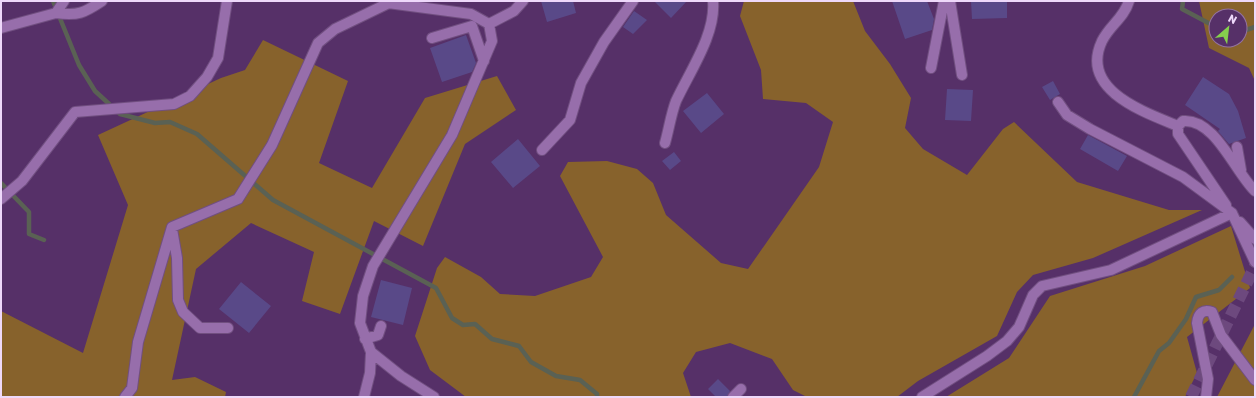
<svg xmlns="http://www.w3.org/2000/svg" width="1256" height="398" font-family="Rubik,sans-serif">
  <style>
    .green { fill: #87622c; fill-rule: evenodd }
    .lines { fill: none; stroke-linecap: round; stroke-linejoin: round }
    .stream { stroke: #5a6154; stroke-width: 4.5 }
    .building { fill: #594988 }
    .highway-tunnel { stroke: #6d497e; stroke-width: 12; stroke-dasharray: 12 6; stroke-linecap: butt }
    .minor-casing { stroke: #714f80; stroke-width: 12 }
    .minor { stroke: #976eab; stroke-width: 10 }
  </style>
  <rect width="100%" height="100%" fill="#563068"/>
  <path class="green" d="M744,1h109l12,30 25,33 21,34 -6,30 18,21 44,26 36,-46 11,-7 63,60 92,28h33l-109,48 -60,17 -16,17 -20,44 -79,45 -21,16h-90l-14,-7 -21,-31 -42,-16 -34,9 -13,21 8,24h-225l-36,-27 -15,-34 22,-68 8,-11 36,20 19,17 35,2 56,-19 12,-20 -43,-81 8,-14 39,-1 30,8 16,14 13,32 55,48 27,6 71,-102 14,-45 -27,-19 -43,-4 -2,-29 -21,-54z
    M1199,1h56v80l-6,-13 -40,-20zM1216,16h24v24h-24z
    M263,40l85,41 -29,82 53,25 53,-90 72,-22 19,34 -51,34 -42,102 -49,-25 -34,93 -38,-13 12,-49 -63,-29 -55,46 -24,111 23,-3 31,15 -1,5h-224v-86l82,42 45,-148 -30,-70 123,-57 24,-8z
    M1231,226l19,62 -63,49 10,36 -12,24h-239l63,-39 41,-62 95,-30z
    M1255,324v73h-38z"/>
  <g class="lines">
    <path class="stream" d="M53,1l26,64 16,26 25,23 35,9 15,-1 27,12 76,66 163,88 16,30 11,7 12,-1 17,15 27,7 12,16 25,14 24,4 17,14v3
      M1183,1l-1,8 34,18
      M1240,32l15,-5
      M1,183l28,29v22l15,6
      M1134,397l25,-46 10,-8 17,-24 10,-22 23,-7 13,-13"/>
  </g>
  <path class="building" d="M541,1h32l3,12 -29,9z
    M654,1h33l-16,17z
    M892,1h35l7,18 -2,11 -27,9z
    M971,1h36v17l-35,1z
    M634,11l13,9 -14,14 -10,-7z
    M466,35l10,28 -4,9 -30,10 -12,-34z
    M1203,77l26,17 9,17 8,27 -17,6 -11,-13 2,-2 -35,-24z
    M1053,81l7,13 -10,6 -8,-13z
    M947,89l26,1 -2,31 -26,-1z
    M707,93l17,21 -23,19 -18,-22z
    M1088,135l39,21 -9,15 -38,-22z
    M518,139l22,27 -27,22 -22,-26z
    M674,152l7,9 -11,9 -8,-9z
    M381,280l31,8 -9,37 -32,-8z
    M241,282l30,24 -22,27 -30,-24z
    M718,379l12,12 -3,6h-11l-8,-8z"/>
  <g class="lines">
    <path class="highway-tunnel" d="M1191,397l64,-131"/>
    <defs>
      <path id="minor" d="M950,1l12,74
        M1129,1c-5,17 -19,24 -27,40 -23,49 42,71 76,85
        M56,13c22,3 28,0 46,-12
        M489,24l25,-13 9,-10
        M1,28l55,-15 8,-12
        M432,38l40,-12 12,35
        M931,68l13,-67
        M1058,102l9,13 23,14 93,48 49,36 23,49
        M665,143c4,-14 6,-29 11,-42 14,-30 40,-67 37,-100
        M1237,147l4,23
        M542,150l28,-30 11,-37 23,-41 29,-41
        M1,199l21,-18 53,-69 99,-8 16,-8 17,-19 11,-19 9,-57
        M1226,205l-48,-71v-8l5,-5c32,-3 52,51 72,70
        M1240,222l15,17
        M172,229l5,29 1,42 5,12 17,16h28
        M365,339l13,-4 3,-9
        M371,352l30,24 33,21
        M125,397l7,-9 6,-46 34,-115 66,-28 34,-54 46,-102 17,-14 58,-28
        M364,397l6,-24 1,-21 -11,-29 3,-27 10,-30 79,-131 40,-94 -3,-17 -18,-10 -83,-11
        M733,397l8,-8
        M922,397l65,-41 20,-15 12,-14 14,-32 9,-9 69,-16 121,-57
        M1206,397l2,-18 -11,-56c1,-10 6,-14 15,-11l9,23 34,45"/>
    </defs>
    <use href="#minor" class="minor-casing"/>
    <use href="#minor" class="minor"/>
  </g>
  <rect width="1256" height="398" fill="none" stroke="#eed8fa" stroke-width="4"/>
  <g transform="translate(1228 28) rotate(28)"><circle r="19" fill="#563068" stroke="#9373a2"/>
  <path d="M0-3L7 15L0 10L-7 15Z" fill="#85cf4d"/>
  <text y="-6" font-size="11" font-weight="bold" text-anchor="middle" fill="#eed8fa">N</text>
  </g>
</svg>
